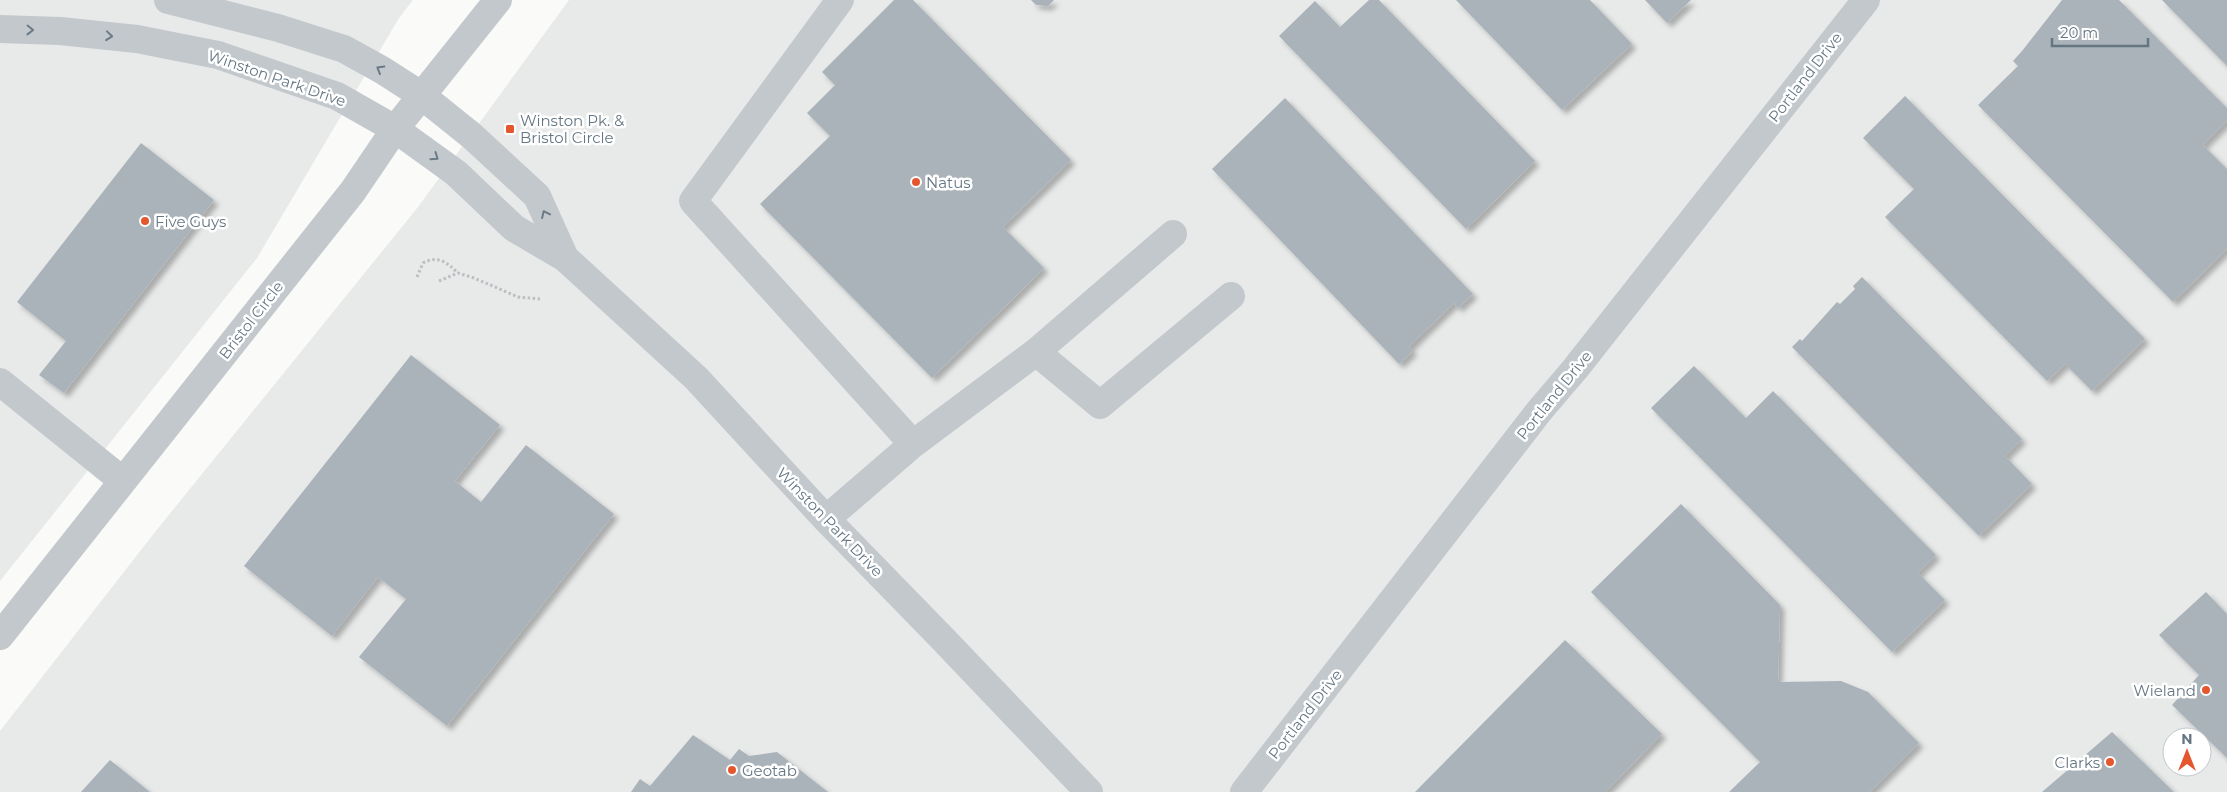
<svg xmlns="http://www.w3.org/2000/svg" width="2227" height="792" font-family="Montserrat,sans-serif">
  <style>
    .built { fill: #e8e9e9; fill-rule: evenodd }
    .building { fill: #aab3b9; filter: url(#shadow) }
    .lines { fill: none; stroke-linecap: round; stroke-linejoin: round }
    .path { stroke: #bbbfc2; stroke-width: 3; stroke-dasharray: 2.5 2.5; stroke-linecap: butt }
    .minor { stroke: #c3c8cc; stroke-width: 28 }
    .oneway { stroke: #6a7a87 }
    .poi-dot { fill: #e4572e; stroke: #fff; stroke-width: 2 }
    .labels { text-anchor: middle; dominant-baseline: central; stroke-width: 5; stroke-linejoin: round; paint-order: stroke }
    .street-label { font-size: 15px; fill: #657683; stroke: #fff }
    .poi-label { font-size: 15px; fill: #657683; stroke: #fff; text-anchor: start }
  </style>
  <defs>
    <filter id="shadow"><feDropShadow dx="4.5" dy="4.5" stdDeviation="2.5" flood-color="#0004"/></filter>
  </defs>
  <rect width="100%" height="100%" fill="#fafaf8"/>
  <path class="built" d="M0,0h413l-14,18 -142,240 -257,323z
    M569,0h1658v792h-2227v-61l155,-199 263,-325zM2172,737h30v30h-30z"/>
  <path class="building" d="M894,0h19l158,160 -68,67 41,41 -112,110 -172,-174 70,-68 -23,-23 28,-28 -13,-13z
    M1031,0h23l-6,6 -12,-1z
    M1369,0h10l156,161 -69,68 -187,-193 36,-35 25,26z
    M1456,0h134l42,44 -70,66z
    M1645,0h46l-24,23z
    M2062,0h57l108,108v13l-24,24 24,24v80l-54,53 -195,-197 40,-39 -5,-5 9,-10z
    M2162,0h65v66z
    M1905,96l240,243 -53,52 -27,-27 -18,17 -162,-164 29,-28 -51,-51z
    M1285,98l188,196 -15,14 -4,-5 -33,32 -12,12 4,4 -14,13 -187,-195z
    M141,143l73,57 -150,193 -25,-18 27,-34 -49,-39z
    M1862,277l160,162 -17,17 27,28 -53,52 -187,-189 8,-8 2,2 35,-39 3,2 15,-15 -2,-3z
    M411,355l89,70 -45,56 26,21 45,-57 88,69 -167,212 -88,-69 47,-58 -28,-22 -46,59 -88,-70z
    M1694,366l52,52 27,-27 163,164 -18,18 27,27 -53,52 -241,-244z
    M1681,504l99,101 -2,77 63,-1 27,11 51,51 -49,49h-141l31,-30 -169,-170z
    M2206,592l21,22v144l-55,-53 27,-30 -40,-40z
    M1565,640l97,94 -57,58h-190z
    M2112,732l62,60h-132z
    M693,735l37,25 9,-11 10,7 28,-4 51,40h-197l9,-13 10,7z
    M110,760l40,32h-69z"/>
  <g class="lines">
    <path class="path" d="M417,277l6,-14c16,-8 23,-1 35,10
      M439,281l19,-8 16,5 44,19 22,2"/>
    <path class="minor" d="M168,0l110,28 66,21 38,21 39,25 51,41 65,60 28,62
      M0,29l60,2 77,8 81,16 119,41 58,33 61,44 58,55 51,30 131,120 130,141 116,119 147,154
      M1036,352l64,53 131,-109
      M0,382l123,99
      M913,444l123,-92 137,-118
      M826,519l87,-75 -220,-243 147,-201
      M0,636l353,-445 42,-62 103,-129
      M1244,792l296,-382 35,-41 291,-369"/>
  </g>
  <defs><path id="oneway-chevron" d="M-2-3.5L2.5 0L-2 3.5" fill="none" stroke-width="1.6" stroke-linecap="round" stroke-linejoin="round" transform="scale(1.25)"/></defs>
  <g class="oneway">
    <use href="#oneway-chevron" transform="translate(30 30) rotate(1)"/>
    <use href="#oneway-chevron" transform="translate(109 36) rotate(6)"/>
    <use href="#oneway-chevron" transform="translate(380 69) rotate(-150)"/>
    <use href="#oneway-chevron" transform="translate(435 157) rotate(35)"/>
    <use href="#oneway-chevron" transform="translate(545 214) rotate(-115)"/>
  </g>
  <g class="poi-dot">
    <rect x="505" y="124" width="10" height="10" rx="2.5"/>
    <circle cx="916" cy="182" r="5"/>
    <circle cx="145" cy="221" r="5"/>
    <circle cx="2206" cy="690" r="5"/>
    <circle cx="2110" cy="762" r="5"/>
    <circle cx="732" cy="770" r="5"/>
  </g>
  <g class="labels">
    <g class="street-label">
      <text transform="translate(1805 77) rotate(-52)">Portland Drive</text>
      <text transform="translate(277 78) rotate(19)">Winston Park Drive</text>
      <text transform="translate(251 320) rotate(-52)">Bristol Circle</text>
      <text transform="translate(1554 395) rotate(-51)">Portland Drive</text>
      <text transform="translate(830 522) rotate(46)">Winston Park Drive</text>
      <text transform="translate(1305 714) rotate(-52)">Portland Drive</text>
    </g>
    <g class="poi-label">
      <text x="520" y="120">Winston Pk. &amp;<tspan x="520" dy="17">Bristol Circle</tspan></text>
      <text x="926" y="182">Natus</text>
      <text x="155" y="221">Five Guys</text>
      <text x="2196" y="690" text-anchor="end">Wieland</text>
      <text x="2100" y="762" text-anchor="end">Clarks</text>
      <text x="742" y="770">Geotab</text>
    </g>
  </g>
  <g transform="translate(2187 752)"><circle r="24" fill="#ffffff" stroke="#c1c8cd"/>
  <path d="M0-4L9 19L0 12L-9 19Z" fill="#e4572e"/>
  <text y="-8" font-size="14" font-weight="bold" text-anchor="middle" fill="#657683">N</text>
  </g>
  <path d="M2052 38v8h96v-8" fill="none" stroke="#657683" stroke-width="2.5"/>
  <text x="2060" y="38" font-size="15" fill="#657683" stroke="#ffffff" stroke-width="4" paint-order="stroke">20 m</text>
</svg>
